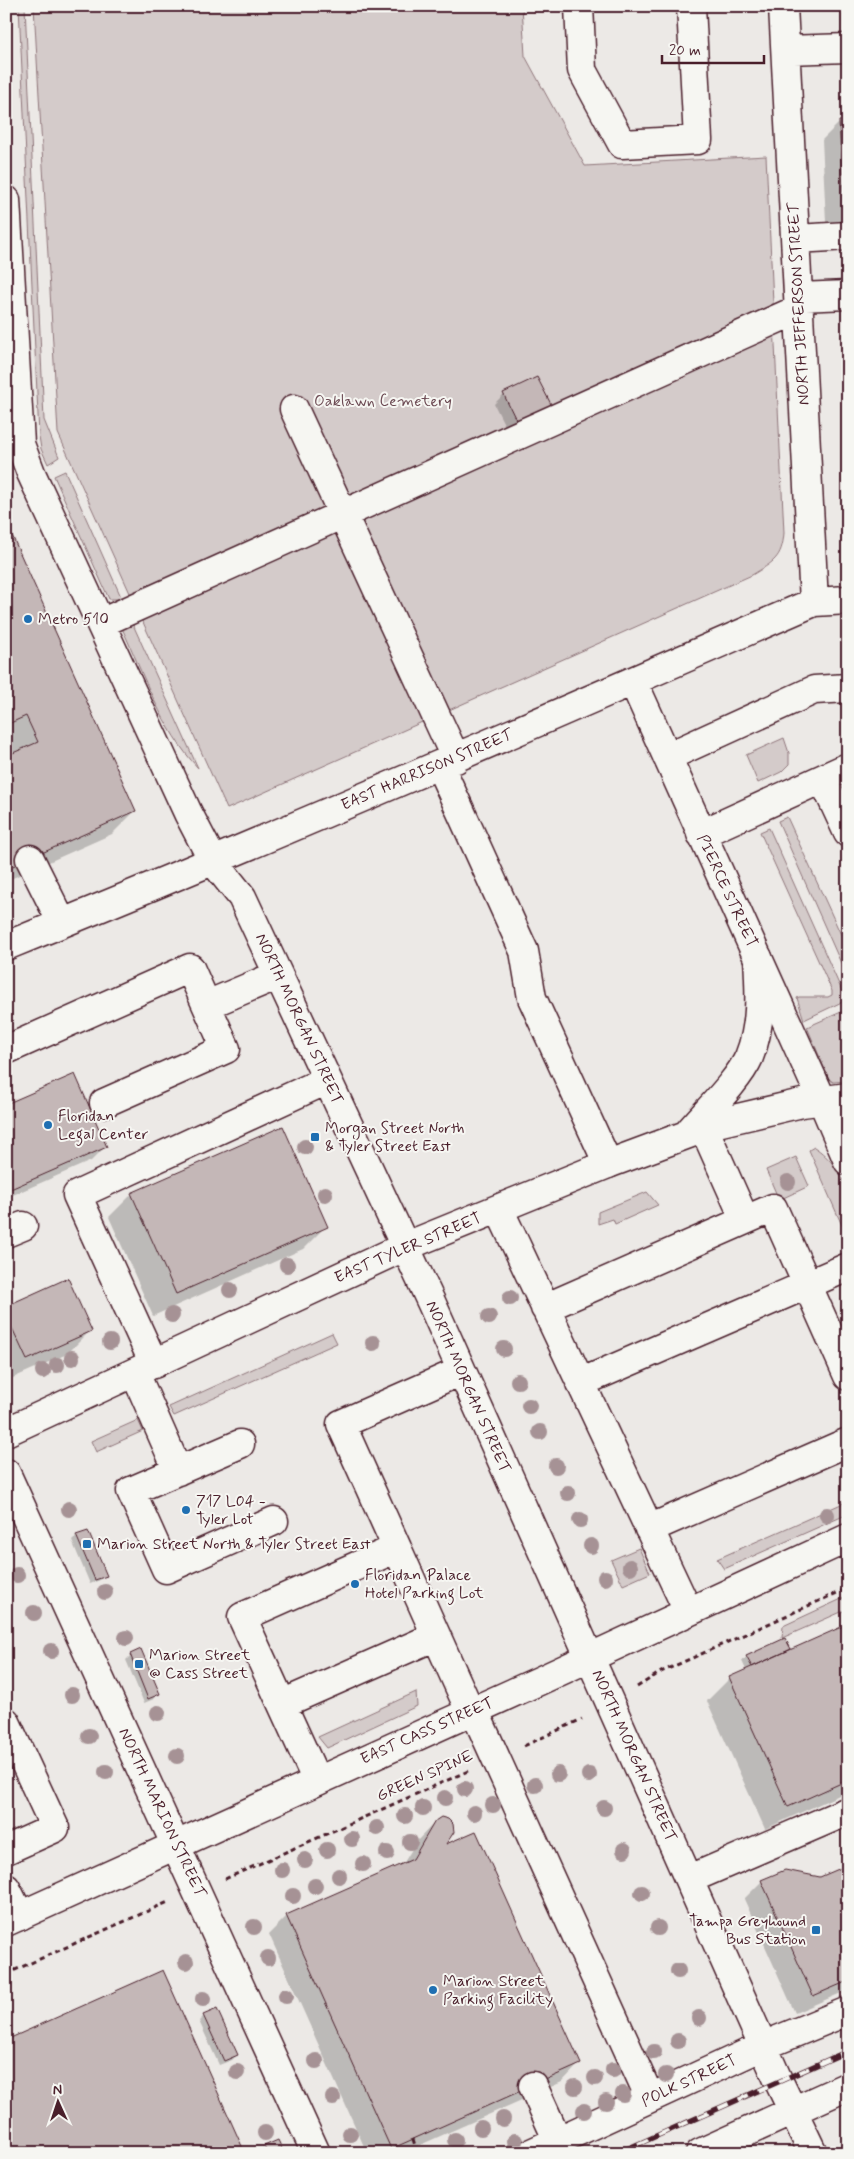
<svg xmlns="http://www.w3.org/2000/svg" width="854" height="2159" font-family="Mynerve,sans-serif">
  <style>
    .green { fill: #d4cbca; stroke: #8f757a }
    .shadow { fill: #0003 }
    .building { fill: #c4b7b7; stroke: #4a1f2b }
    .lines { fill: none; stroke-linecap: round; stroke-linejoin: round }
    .minor-casing { stroke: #4a1f2b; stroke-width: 31 }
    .major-casing { stroke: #4a1f2b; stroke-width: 31 }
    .path { stroke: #4a1f2b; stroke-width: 3; stroke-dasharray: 5 4; stroke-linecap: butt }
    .minor { stroke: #f6f6f2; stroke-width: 28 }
    .major { stroke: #f6f6f2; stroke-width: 28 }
    .rail-casing { stroke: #4a1f2b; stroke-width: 5.5 }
    .rail { stroke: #f6f6f2; stroke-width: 4; stroke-dasharray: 11; stroke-linecap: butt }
    .path-bridge { stroke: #4a1f2b; stroke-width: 3; stroke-dasharray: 5 4; stroke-linecap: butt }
    .tree { fill: #a69295 }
    .poi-dot { fill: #1f6fb2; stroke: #f6f6f2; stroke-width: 2 }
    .labels { text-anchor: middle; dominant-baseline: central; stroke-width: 4; stroke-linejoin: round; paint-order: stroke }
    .street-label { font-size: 16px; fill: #4a1f2b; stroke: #f6f6f2 }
    .park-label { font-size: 16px; fill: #6c4a53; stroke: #f6f6f2 }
    .poi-label { font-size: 16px; fill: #4a1f2b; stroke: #f6f6f2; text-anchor: start }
  </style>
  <rect width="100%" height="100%" fill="#ece9e6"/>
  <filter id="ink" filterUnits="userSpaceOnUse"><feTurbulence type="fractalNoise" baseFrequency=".02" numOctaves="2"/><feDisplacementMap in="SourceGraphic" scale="10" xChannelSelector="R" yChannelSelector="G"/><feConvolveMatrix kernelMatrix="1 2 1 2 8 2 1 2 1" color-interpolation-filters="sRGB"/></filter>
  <g filter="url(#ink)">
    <path class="green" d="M19,6h6l19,414 15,37 -11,7 -7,-15 -2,-13z
      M34,6h488l3,50 60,110 181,-10 18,377c-2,26 -11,29 -32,42l-525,234 -169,-376z
      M65,471l57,128h-13l-55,-123z
      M130,618l68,150c-36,-39 -54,-92 -76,-140z
      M784,738l5,15v11l-8,8 -23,11 -12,-28z
      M787,817l61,133v29l-70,-158z
      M769,828l77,172 -42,20 -7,-22 2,-1h29l4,-2v-4l-72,-159z
      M848,1009v72l-15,1 -4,-3 -22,-52z
      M814,1147c15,9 31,30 34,48 2,14 0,30 0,44l-39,-89z
      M796,1157l13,29 -30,14 -13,-30z
      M647,1192l11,13 -43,19 -2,-5 -15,5v-12z
      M332,1333l5,10 -163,73 -5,-9z
      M138,1420l5,11 -47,21 -5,-11z
      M848,1501v13l-124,55 -7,-10z
      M639,1548l11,25 -27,12 -12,-25z
      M848,1596v13l-66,29 1,-12z
      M416,1692l1,14 -90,42 -9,-11z"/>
    <path class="shadow" d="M840,122h8v99l-22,1 -4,-82z
      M536,378l-26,58 -16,-32 10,-10z
      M6,525l129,286 -23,23 -106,47v-124l5,-2 -5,-10z
      M6,1105l99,42 -14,14 -85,37z
      M132,1194l194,32 -23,23 -150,67 -44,-99z
      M6,1307l84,24 -23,23 -61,27z
      M77,1536l28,39 -5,5 -10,4 -18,-43z
      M848,1625v166l-83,38 -58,-128 23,-23 16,-8 -4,-9 5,-4 42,-8 -4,4z
      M131,1655l27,39 -4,5 -10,4 -18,-43z
      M435,1822l8,25 136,217 -17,18 -160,71h-35l-98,-219 18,-18 116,-52 14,-23z
      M848,1866v124l-53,23 -51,-114 18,-18 58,-3z
      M204,2016l33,39 -5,5 -13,5 -20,-44z
      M265,2147l17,6h-21z"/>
    <path class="building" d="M848,120v84l-4,1 -5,-84z
      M537,377l17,33 -34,18 -17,-35z
      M6,522l130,289 -130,58v-113l32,-14 -12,-26 -20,9z
      M75,1074l32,73 -101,44v-87z
      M283,1126l45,101 -152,67 -45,-101z
      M68,1278l24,53 -65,29 -21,-45v-9z
      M88,1531l19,45 -12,4 -19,-45z
      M848,1624v156l-60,27 -59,-130z
      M785,1638l6,11 -39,18 -6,-11z
      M141,1649l19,45 -12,5 -18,-45z
      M441,1817l7,2 5,5 1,8 -8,12 30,-13 105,233 -190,85 -105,-234 127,-56 22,-38z
      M848,1865v116l-35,15 -52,-116 24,-10 35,7z
      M163,1970l82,183h-239v-113z
      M217,2009l21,46 -14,6 -21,-46z
      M278,2140l6,13h-17l-3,-7z"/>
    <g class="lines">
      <defs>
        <path id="minor" d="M579,6l3,64 40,74 76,-4 -7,-134
          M783,6l31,596
          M786,50l62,-2
          M6,200l14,244 11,29 157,340 25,48 29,36 190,407 347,778 34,71
          M796,239l52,-3
          M799,297l49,-2
          M294,409l162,350
          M101,623l698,-314
          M633,681l189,419 26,61
          M667,757l147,-67 34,-2
          M440,766l84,185 8,47 76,166
          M823,779l25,54
          M701,834l147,-67
          M30,859l32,64
          M6,946c272,-110 540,-227 808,-344l34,-2
          M207,1005l71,-30
          M6,1050l184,-82 36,81 -122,54
          M704,1128l41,92
          M499,1209l189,402
          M6,1233l17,-7
          M545,1308l228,-100 75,168
          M154,1364l-77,-169 250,-115
          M135,1373l43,98
          M580,1383l268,-116
          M240,1444l-109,47 35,78 108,-48
          M6,1473l310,680
          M649,1529l199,-87
          M397,1548l-56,-124 120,-53
          M282,1704l154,-68
          M474,1710l176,388
          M6,1722l49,106 -49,22
          M317,1781l-75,-164 155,-69 73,163
          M690,1879l158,-68
          M6,1888l14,28
          M533,2086l25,55
          M531,2153l232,-107 85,-35
          M700,2153l148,-67"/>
        <path id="major" d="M689,1132c17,-20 50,-52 60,-75 13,-32 11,-65 9,-99
          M6,1432l398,-185 204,-83 113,-42 81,-19 46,-6
          M6,1922l533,-241 309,-143"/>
      </defs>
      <use href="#minor" class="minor-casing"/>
      <use href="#major" class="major-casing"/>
      <path class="path" d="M637,1687l24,-15 187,-84
        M524,1746l58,-27
        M225,1879l243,-108
        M6,1974l162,-72
        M413,2139l3,10 -3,4"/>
      <use href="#minor" class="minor"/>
      <use href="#major" class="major"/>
      <defs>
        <path id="rail" d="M618,2153l230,-102"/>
      </defs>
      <use href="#rail" class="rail-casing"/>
      <use href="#rail" class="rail"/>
      <path class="path-bridge" d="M310,2153h26"/>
    </g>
    <g class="tree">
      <circle cx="305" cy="1147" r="8"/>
      <circle cx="788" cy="1182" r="8"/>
      <circle cx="325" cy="1194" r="8"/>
      <circle cx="287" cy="1265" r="8"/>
      <circle cx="230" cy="1290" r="8"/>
      <circle cx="510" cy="1298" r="8"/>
      <circle cx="172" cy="1315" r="8"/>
      <circle cx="489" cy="1317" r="8"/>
      <circle cx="110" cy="1342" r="8"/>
      <circle cx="373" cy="1343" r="8"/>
      <circle cx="504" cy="1349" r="8"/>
      <circle cx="72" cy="1358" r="8"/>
      <circle cx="57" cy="1365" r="8"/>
      <circle cx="43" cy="1371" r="8"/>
      <circle cx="518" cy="1381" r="8"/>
      <circle cx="529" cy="1406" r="8"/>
      <circle cx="540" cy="1432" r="8"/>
      <circle cx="556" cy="1466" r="8"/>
      <circle cx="568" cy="1493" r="8"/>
      <circle cx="69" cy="1509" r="8"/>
      <circle cx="827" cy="1515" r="8"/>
      <circle cx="580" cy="1520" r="8"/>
      <circle cx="591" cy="1546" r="8"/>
      <circle cx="630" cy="1567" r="8"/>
      <circle cx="17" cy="1575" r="8"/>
      <circle cx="605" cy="1578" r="8"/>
      <circle cx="105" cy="1592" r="8"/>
      <circle cx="34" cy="1613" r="8"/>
      <circle cx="126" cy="1638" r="8"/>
      <circle cx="51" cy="1651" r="8"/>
      <circle cx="72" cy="1695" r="8"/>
      <circle cx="158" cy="1713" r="8"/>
      <circle cx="89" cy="1736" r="8"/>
      <circle cx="177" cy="1756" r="8"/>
      <circle cx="106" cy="1772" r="8"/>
      <circle cx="558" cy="1774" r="8"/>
      <circle cx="589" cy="1775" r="8"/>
      <circle cx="535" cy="1785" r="8"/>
      <circle cx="465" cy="1789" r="8"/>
      <circle cx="445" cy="1798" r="8"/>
      <circle cx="493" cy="1805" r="8"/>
      <circle cx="423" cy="1808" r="8"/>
      <circle cx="604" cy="1808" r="8"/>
      <circle cx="474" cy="1813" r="8"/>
      <circle cx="405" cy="1816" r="8"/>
      <circle cx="377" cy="1828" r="8"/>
      <circle cx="352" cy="1839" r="8"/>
      <circle cx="410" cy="1842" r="8"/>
      <circle cx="327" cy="1850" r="8"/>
      <circle cx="624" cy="1850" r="8"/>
      <circle cx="387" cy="1853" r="8"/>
      <circle cx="305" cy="1860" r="8"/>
      <circle cx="363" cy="1864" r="8"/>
      <circle cx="282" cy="1870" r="8"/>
      <circle cx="339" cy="1876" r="8"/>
      <circle cx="315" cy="1886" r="8"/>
      <circle cx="642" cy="1893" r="8"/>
      <circle cx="293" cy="1896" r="8"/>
      <circle cx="254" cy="1927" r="8"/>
      <circle cx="658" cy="1928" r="8"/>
      <circle cx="268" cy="1958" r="8"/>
      <circle cx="186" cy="1962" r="8"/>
      <circle cx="678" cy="1971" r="8"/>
      <circle cx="286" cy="1996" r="8"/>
      <circle cx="203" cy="1999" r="8"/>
      <circle cx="699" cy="2018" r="8"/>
      <circle cx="678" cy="2041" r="8"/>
      <circle cx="654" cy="2052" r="8"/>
      <circle cx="316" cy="2061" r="8"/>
      <circle cx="613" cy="2070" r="8"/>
      <circle cx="237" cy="2072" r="8"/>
      <circle cx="666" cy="2075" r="8"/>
      <circle cx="595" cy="2078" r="8"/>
      <circle cx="575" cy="2087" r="8"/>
      <circle cx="623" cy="2094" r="8"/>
      <circle cx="333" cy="2098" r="8"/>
      <circle cx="606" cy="2102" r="8"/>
      <circle cx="584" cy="2111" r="8"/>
      <circle cx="503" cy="2119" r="8"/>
      <circle cx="481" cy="2128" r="8"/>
      <circle cx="265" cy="2133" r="8"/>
      <circle cx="350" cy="2134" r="8"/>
      <circle cx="455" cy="2140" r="8"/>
      <circle cx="515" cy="2141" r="8"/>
    </g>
  </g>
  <g class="poi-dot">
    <circle cx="28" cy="619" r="5"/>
    <circle cx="48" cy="1125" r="5"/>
    <rect x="310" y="1132" width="10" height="10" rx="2.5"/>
    <circle cx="186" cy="1510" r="5"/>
    <rect x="82" y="1539" width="10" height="10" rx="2.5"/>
    <circle cx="355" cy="1584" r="5"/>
    <rect x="134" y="1659" width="10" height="10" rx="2.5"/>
    <rect x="811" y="1925" width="10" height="10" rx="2.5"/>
    <circle cx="433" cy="1990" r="5"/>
  </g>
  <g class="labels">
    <g class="street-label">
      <text transform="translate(799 304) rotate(-93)">NORTH JEFFERSON STREET</text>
      <text transform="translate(427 770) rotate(-23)">EAST HARRISON STREET</text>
      <text transform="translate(727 891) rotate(65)">PIERCE STREET</text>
      <text transform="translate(299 1019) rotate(65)">NORTH MORGAN STREET</text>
      <text transform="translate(408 1248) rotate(-23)">EAST TYLER STREET</text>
      <text transform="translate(468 1387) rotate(66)">NORTH MORGAN STREET</text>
      <text transform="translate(427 1731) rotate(-24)">EAST CASS STREET</text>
      <text transform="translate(634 1756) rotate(66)">NORTH MORGAN STREET</text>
      <text transform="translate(425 1776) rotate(-24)">GREEN SPINE</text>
      <text transform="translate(162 1813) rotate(65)">NORTH MARION STREET</text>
      <text transform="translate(689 2081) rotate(-25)">POLK STREET</text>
    </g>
    <g class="park-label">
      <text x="383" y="401">Oaklawn Cemetery</text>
    </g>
    <g class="poi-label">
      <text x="38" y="619">Metro 510</text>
      <text x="58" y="1116">Floridan<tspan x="58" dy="18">Legal Center</tspan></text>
      <text x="325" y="1128">Morgan Street North<tspan x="325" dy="18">&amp; Tyler Street East</tspan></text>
      <text x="196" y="1501">717 L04 -<tspan x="196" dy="18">Tyler Lot</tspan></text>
      <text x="97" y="1544">Marion Street North &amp; Tyler Street East</text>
      <text x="365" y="1575">Floridan Palace<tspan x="365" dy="18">Hotel Parking Lot</tspan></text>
      <text x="149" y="1655">Marion Street<tspan x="149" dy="18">@ Cass Street</tspan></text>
      <text x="806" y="1921" text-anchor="end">Tampa Greyhound<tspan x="806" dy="18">Bus Station</tspan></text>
      <text x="443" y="1981">Marion Street<tspan x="443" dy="18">Parking Facility</tspan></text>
    </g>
  </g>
  <rect width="854" height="2159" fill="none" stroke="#f6f6f2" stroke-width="25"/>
  <rect x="12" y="12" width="829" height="2134" fill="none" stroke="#4a1f2b" stroke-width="2" filter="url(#ink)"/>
  <g transform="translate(58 2102) rotate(357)" stroke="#f6f6f2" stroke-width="4" paint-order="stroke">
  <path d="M0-4L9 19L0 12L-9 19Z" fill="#4a1f2b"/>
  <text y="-8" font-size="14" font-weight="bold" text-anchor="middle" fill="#4a1f2b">N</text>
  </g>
  <path d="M662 55v8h102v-8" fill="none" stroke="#4a1f2b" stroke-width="2.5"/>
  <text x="669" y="55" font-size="15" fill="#4a1f2b" stroke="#f6f6f2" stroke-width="4" paint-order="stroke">20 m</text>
</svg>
